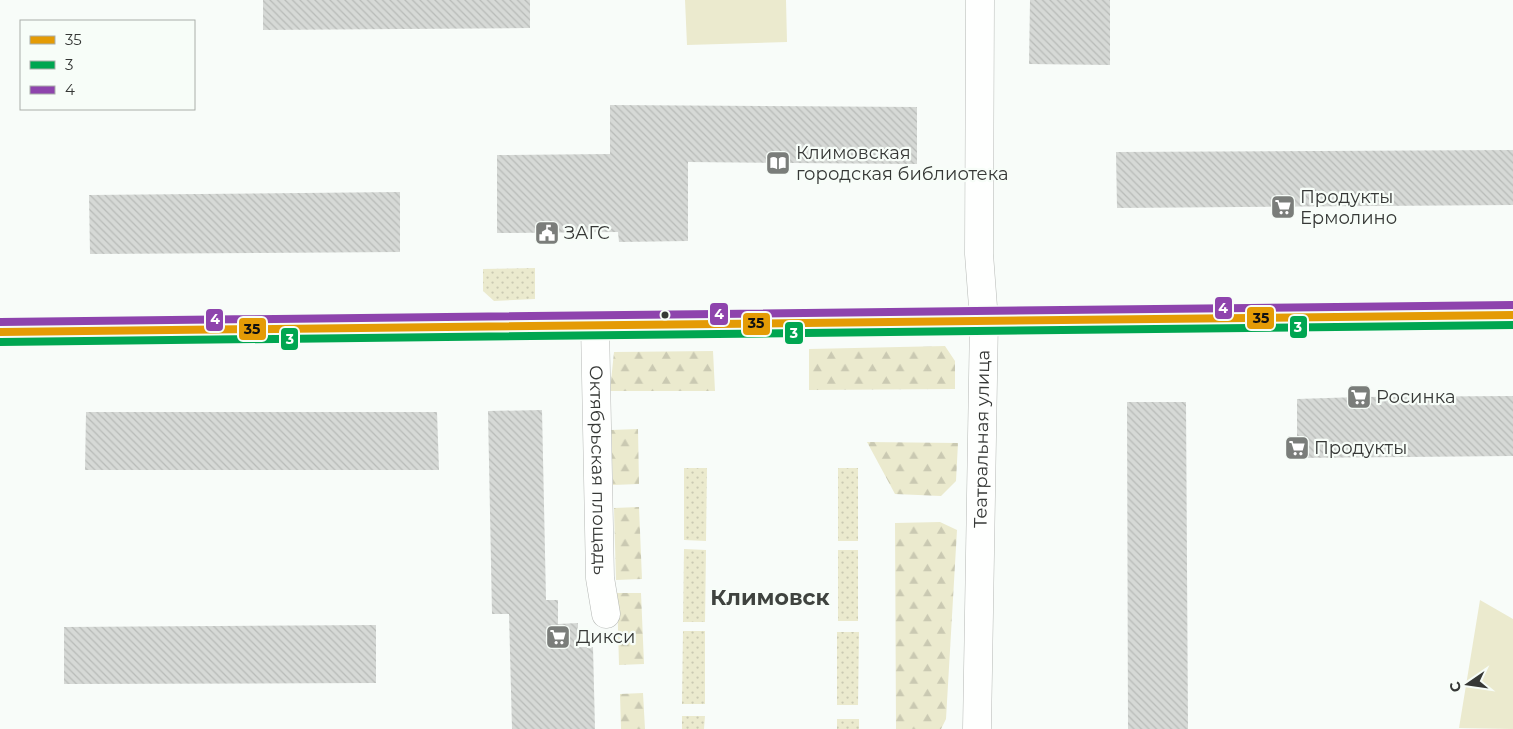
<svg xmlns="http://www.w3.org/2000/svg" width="1513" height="729" font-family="Montserrat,sans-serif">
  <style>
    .grass { fill: url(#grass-dots) }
    .forest { fill: url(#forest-firs) }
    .green { fill: #ebeace }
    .building { fill: url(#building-back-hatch) }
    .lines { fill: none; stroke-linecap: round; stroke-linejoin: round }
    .minor-casing { stroke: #b6b9b6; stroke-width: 29 }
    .tertiary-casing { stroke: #b6b9b6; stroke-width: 29 }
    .secondary-casing { stroke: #b6b9b6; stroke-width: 29 }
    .minor { stroke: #fefffe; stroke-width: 28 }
    .tertiary { stroke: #fefffe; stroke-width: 28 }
    .secondary { stroke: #fefffe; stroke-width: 28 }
    .bus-1-casing { stroke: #f7fdf8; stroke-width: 11 }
    .bus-2-casing { stroke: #f7fdf8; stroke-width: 11 }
    .bus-3-casing { stroke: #f7fdf8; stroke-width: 11 }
    .bus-1 { stroke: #e49b05; stroke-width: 8 }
    .bus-2 { stroke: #00a651; stroke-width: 8 }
    .bus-3 { stroke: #8e44ad; stroke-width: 8 }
    .bus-dot { fill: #363836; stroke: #f7fdf8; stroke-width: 2 }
    .labels { text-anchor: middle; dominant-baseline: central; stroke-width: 4.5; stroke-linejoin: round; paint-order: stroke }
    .poi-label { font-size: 18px; fill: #363836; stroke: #f7fdf8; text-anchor: start }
    .street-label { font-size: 18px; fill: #363836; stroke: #f7fdf8 }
    .district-label { font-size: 22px; font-weight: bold; fill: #3f433f; stroke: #f7fdf8 }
    .line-badge { stroke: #f7fdf8; stroke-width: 2 }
    .badge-label { font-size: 14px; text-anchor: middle; font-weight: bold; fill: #fff }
    .pale-badge-label { font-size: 14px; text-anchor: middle; font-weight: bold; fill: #111 }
  </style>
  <defs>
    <pattern id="grass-dots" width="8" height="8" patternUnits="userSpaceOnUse" patternTransform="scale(1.25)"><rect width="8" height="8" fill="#ebeace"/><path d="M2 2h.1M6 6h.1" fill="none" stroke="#cac9b2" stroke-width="1.8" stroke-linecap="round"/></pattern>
    <pattern id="forest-firs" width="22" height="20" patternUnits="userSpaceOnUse" patternTransform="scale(1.25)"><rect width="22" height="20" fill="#ebeace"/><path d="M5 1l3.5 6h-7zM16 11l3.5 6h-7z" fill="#cac9b2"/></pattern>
    <pattern id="building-back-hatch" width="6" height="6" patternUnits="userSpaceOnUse" patternTransform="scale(1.25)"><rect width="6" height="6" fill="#d6d9d6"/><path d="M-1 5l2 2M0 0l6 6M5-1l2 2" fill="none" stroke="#b8bbb8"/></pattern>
  </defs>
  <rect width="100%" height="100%" fill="#f8fcf9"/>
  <path class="grass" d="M535,268v31l-41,2 -11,-10v-22z
    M684,468h23l-1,73 -22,-1z
    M838,468h20v73h-20z
    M684,549l22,1 -1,72h-22z
    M838,550h20v71h-20z
    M683,631h22v73h-23z
    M837,632h22l-1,73h-21z
    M682,716h23l-1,13h-22z
    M837,719h22v10h-22z"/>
  <path class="forest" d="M945,346l10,15v28l-146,1v-41z
    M713,351l2,40h-105l4,-39z
    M638,429l1,55 -26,1 -2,-55z
    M867,442l91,1 -2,38 -15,15 -46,-2z
    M639,507l3,72 -26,1 -2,-72z
    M940,522l17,8 -11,189 -5,10h-45l-1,-206z
    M617,593h24l3,71 -25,1z
    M643,693l2,36h-24l-1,-35z"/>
  <path class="green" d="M685,0h101l1,42 -100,3z
    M1480,600l33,19v110l-54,-1z"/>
  <path class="building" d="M263,0h267v28l-267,2z
    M1030,0h80v65l-81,-1z
    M610,105l307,2v57l-229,-2v79l-69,1 -1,-10 -121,1v-78l113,-1z
    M1513,150v55l-396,3 -1,-56z
    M400,192v60l-310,2 -1,-59z
    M1513,396v60l-216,2v-59l62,-2z
    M1127,402h59l2,327h-60z
    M542,410l4,190h12v24l20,-1v24h15l2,82h-83l-3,-115h-17l-4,-203z
    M86,412h351l2,58h-354z
    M376,625v58l-312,1v-57z"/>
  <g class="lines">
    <defs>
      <g id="minor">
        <path d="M980,0l-1,254 5,66"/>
        <path id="s1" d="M595,325l5,253 6,36"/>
      </g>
      <g id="tertiary">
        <path id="s2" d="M977,729l7,-409"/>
      </g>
      <path id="secondary" d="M0,332l1513,-17"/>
    </defs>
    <use href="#minor" class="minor-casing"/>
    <use href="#tertiary" class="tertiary-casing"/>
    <use href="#secondary" class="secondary-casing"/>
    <use href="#minor" class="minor"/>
    <use href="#tertiary" class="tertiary"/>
    <use href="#secondary" class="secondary"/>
    <defs>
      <path id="bus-1" d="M0,332l1513,-17"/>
      <path id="bus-2" d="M0,342l1513,-17"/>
      <path id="bus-3" d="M0,322l1513,-17"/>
    </defs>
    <use href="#bus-1" class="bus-1-casing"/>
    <use href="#bus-2" class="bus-2-casing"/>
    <use href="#bus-3" class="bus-3-casing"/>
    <use href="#bus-1" class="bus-1"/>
    <use href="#bus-2" class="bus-2"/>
    <use href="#bus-3" class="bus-3"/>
  </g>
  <defs>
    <symbol id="library-square" viewBox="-11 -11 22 22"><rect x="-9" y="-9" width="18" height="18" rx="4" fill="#7a7d7a" stroke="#f7fdf8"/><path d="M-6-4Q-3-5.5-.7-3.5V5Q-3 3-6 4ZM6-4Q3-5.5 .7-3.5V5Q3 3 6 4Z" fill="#fff"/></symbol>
    <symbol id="supermarket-square" viewBox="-11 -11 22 22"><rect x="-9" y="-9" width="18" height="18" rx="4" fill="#7a7d7a" stroke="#f7fdf8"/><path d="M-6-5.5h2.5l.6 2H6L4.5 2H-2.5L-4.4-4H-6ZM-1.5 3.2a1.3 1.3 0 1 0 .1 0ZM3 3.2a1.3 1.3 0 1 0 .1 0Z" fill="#fff"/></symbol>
    <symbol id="civic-square" viewBox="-11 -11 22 22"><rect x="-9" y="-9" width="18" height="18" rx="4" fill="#7a7d7a" stroke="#f7fdf8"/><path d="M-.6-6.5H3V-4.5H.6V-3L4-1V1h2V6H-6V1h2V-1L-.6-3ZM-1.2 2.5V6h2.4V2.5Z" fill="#fff"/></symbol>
  </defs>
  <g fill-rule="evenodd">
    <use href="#library-square" x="764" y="149" width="28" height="28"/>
    <use href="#supermarket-square" x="1269" y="193" width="28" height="28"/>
    <use href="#civic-square" x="533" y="219" width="28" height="28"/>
    <use href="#supermarket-square" x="1345" y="383" width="28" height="28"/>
    <use href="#supermarket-square" x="1283" y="434" width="28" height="28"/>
    <use href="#supermarket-square" x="544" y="623" width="28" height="28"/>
  </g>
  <circle class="bus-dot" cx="665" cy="315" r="4.5"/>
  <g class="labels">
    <g class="poi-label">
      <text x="796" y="153">Климовская<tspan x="796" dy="21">городская библиотека</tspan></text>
      <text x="1300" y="197">Продукты<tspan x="1300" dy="21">Ермолино</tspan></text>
      <text x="564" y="233">ЗАГС</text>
      <text x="1376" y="397">Росинка</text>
      <text x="1314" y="448">Продукты</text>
      <text x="576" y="637">Дикси</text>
    </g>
    <g class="street-label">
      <text stroke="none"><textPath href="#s2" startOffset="290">Театральная улица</textPath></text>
      <text stroke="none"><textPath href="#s1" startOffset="145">Октябрьская площадь</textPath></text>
    </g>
    <g class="district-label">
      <text x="770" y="597">Климовск</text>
    </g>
  </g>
  <g class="line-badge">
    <rect x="1214" y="296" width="19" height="24" rx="5" fill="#8e44ad"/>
    <rect x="709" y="302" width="20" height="24" rx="5" fill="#8e44ad"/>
    <rect x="1246" y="306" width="29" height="24" rx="5" fill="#e49b05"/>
    <rect x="205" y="308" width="19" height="24" rx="5" fill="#8e44ad"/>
    <rect x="742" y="312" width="29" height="24" rx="5" fill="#e49b05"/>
    <rect x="1289" y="315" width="19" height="24" rx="5" fill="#00a651"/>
    <rect x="238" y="317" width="29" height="24" rx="5" fill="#e49b05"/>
    <rect x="784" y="321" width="20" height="24" rx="5" fill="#00a651"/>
    <rect x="280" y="327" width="19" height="24" rx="5" fill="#00a651"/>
  </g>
  <g class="badge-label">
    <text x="1223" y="313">4</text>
    <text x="719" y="319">4</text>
    <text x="215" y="324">4</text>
    <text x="1298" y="332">3</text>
    <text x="794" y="338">3</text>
    <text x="290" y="344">3</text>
  </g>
  <g class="pale-badge-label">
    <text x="1261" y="323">35</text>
    <text x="756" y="328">35</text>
    <text x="252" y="334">35</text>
  </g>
  <rect x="20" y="20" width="175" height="90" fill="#f7fdf8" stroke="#aaaeaa"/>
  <rect x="30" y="36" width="25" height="8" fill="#e49b05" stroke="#aaaeaa"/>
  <text x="65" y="45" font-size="15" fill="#363836">35</text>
  <rect x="30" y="61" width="25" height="8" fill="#00a651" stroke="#aaaeaa"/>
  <text x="65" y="70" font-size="15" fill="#363836">3</text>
  <rect x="30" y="86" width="25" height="8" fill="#8e44ad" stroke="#aaaeaa"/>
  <text x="65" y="95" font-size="15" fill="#363836">4</text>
  <g transform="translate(1468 684) rotate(257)" stroke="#f7fdf8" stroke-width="4" paint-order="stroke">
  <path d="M0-4L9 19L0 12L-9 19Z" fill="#363836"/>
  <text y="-8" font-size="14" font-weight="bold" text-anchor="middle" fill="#363836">С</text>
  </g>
</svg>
